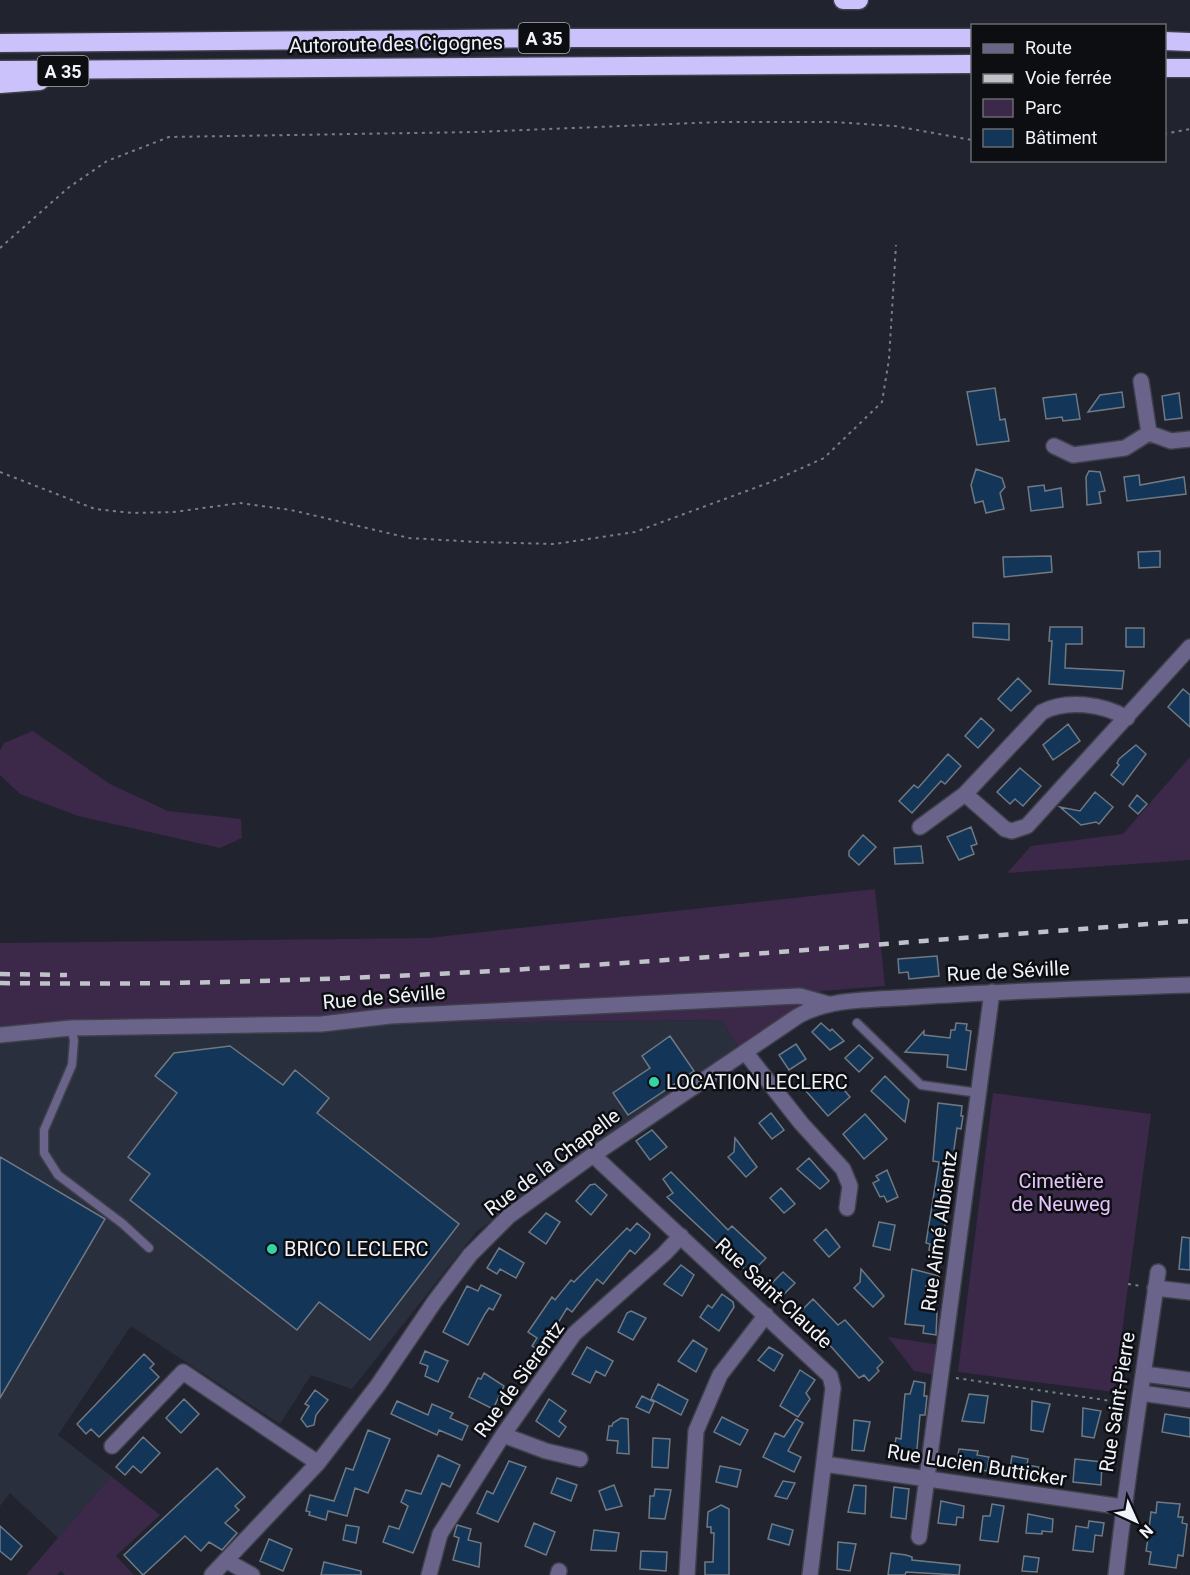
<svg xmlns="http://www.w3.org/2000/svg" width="1190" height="1575" font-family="Roboto,sans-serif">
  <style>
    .built { fill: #2a2f3e }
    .green { fill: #3c2848 }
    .building { fill: #123558; stroke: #707983; stroke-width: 1.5 }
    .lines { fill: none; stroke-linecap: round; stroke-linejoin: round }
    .service-casing { stroke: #3e414b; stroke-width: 11 }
    .minor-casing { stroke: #3e414b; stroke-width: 18 }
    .motorway-casing { stroke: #3e414b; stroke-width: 21 }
    .path { stroke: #7b7e86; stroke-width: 2; stroke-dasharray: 3 4.5; stroke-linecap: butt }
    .service { stroke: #6a648a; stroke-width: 8 }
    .minor { stroke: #6a648a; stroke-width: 15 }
    .motorway { stroke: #cbc2fc; stroke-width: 18 }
    .rail { stroke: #c0c2ca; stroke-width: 4.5; stroke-dasharray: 10 10; stroke-linecap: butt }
    .poi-dot { fill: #35d4a7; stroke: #0c0e12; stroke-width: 2 }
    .labels { text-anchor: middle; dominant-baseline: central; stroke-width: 5; stroke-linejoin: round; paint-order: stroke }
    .shield { fill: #0c0e12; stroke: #acaeb4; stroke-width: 1.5 }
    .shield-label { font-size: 18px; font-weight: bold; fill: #f1f3fa }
    .street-label { font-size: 20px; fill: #f1f3fa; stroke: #0c0e12 }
    .poi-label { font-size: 20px; fill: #f1f3fa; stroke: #0c0e12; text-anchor: start }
    .park-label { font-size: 20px; fill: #e5c4fb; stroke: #0c0e12 }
  </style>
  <rect width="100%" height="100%" fill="#21242e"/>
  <path class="built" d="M99,1018l329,5 294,-3 16,27 -262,185 -124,157 -41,-14 -31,49 -149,-98 -73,109 53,41 -53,62 -48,-45 -10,13v-475z"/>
  <path class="green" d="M33,731l77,53 58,27 73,8 1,19 -22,10 -142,-32 -58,-22 -20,-19v-25l4,-7z
    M1190,757v103l-183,13 24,-27 92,-12z
    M875,889l10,97 -63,5 -84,56 -16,-27 -294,3 -329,-5 -99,13v-88l429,-5z
    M993,1093l158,21 -37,278 -156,-20z
    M888,1337l52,8 -5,30 -21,-4z
    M111,1476l49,39 -44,41 18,19h-69l-4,-4 -4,4h-31z"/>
  <path class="building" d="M995,388l5,32 5,-1 4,22 -32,4 -10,-53z
    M1122,392l2,15 -36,5 12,-17z
    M1179,393l3,25 -17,2 -3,-24z
    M1076,394l4,25 -17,2 -1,-4 -16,2 -3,-21z
    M976,469l26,9 3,9 -5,6 4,16 -18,4 -3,-12 -8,2 -4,-18z
    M1089,471l11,1 5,19 -6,1 2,11 -14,2 -1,-28z
    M1139,475l1,10 44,-8 2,17 -59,7 -3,-24z
    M1044,485l1,6 16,-3 2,19 -32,4 -3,-24z
    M1160,551v16l-21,1 -1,-16z
    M1051,556l1,16 -48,5 -1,-20z
    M973,623l36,1v16l-36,-3z
    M1050,627h32v17h-16l-1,24 59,3 -2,18 -73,-5 3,-43h-3z
    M1126,628h18v19h-18z
    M1018,678l13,13 -20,20 -13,-12z
    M1183,689l7,6v32l-22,-20z
    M981,718l13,12 -16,18 -13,-12z
    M1068,724l12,17 -27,19 -10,-15z
    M1136,745l10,9 -23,31 -12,-10 8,-10 -2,-2 2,-4z
    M948,754l13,12 -16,18 -4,-3 -29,32 -13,-12 15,-16 4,3z
    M1020,768l21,18 -18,20 -8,-7 -5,5 -13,-12z
    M1095,792l18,15 -14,17 -3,-2 -15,3 -21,-18 20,4z
    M1137,795l10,9 -9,10 -9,-8z
    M971,827l6,17 -6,2 3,8 -15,6 -12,-23z
    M863,835l13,12 -17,18 -10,-9v-5z
    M921,846l2,17 -28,1 -1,-16z
    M937,956l2,20 -30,3 -1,-7 -9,1 -1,-14z
    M821,1023l9,8 2,-2 12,12 -14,9 -18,-18z
    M956,1023l11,1 -1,6 5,1 -5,39 -19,-3 1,-12 -43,-3 19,-21v4l26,3 1,-8h4z
    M670,1036l24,35 -66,44 -15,-22 37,-25 -8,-12z
    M796,1044l10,15 -17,11 -10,-15z
    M859,1045l14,13 -14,14 -14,-14z
    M230,1046l53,39 12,-15 34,28 -12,15 142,111 -89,116 -51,-38 -22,28 -167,-130 20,-26 -22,-17 49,-64 -22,-17 19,-23z
    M829,1072l21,25 -22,19 -22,-25z
    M885,1076l24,24 -4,22 -34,-31z
    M938,1103l24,3 -1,10h2l-2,13 -4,-1 -5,35 -10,89 -13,-2 1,-6 -4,-1 13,-81 -6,-1z
    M771,1113l13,17 -12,9 -13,-16z
    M865,1114l22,25 -23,20 -21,-25z
    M652,1130l15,17 -17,13 -14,-19z
    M735,1138l22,29 -11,10 -18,-20 6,-5z
    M0,1157l105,62 -105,179z
    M809,1158l20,23 -9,8 -23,-20z
    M887,1170l11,27 -11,5 -3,-6 -4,1 -7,-14 6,-3 -3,-4z
    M671,1172l57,58 4,-4 34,32 -16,16 -83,-77 6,-4 -10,-14z
    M595,1184l12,11 -16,20 -15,-14 14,-16z
    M781,1188l14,16 -11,9 -14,-15z
    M546,1213l14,9 -14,22 -17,-12z
    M879,1222l16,3 -5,25 -17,-4z
    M637,1223l13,11 -1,4 -14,16 -5,-4 -27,34 -6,-5 -25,33 -5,-4 -26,43 -9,-5 5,-8 -9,-6 24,-35 3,3 16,-20 3,2 53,-54 3,3z
    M826,1229l14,18 -11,10 -15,-17z
    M1182,1237l8,1v32l-11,-1z
    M499,1248l25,15 -8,15 -16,-9 -3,5 -10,-6z
    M681,1265l13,10 -12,21 -18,-12z
    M861,1269l23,27 -11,11 -19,-19 6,-6z
    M912,1269l27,7 -2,12 -11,-2 -2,22 13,3 -1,24 -13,-2 1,-7 -19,-2z
    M783,1272l12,11 -16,16 -12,-11z
    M481,1285l20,10 -8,15 -4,-2 -4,6 -17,31 -25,-13 24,-46 11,5z
    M722,1294l11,8 1,5 -15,24 -19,-14 8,-12 4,3z
    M813,1299l25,26 7,-5 38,42 -6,6 2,3 -10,10 -5,-6 -5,3 -48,-54 -3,3 -11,-12z
    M631,1311l15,7 -13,22 -15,-8 9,-19z
    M693,1340l14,9 -11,23 -18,-11z
    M587,1347l26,14 -8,15 -9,-5 -6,12 -18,-9z
    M769,1347l14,8 -9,16 -16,-11z
    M425,1351l23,10 -10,21 -13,-6 3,-10 -8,-3z
    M144,1354l10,10 -4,4 9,9 -60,60 -8,-8 -5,5 -9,-10z
    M800,1370l15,10 -9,13 4,6 -12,18 -18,-11z
    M484,1373l20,13 -11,23 -24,-12 9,-19 3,1z
    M914,1381l11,2 -1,13h3l-2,19h-5l-4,45 -23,-3 3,-19 5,1 4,-45h5z
    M658,1384l30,16 -7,15 -30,-16z
    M315,1390l13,10 -12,15 -2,10 -7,2 -6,-8 8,-13 -4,-2z
    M969,1394l19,2 -4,27 -22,-2z
    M642,1396l12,6 -5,11 -13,-6z
    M184,1399l15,15 -18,19 -15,-15z
    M549,1399l17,12 -7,10 7,6 -7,10 -23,-16z
    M397,1401l31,14 4,-11 21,9 -3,5 18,8 -6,14 -23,-10 -2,5 -46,-21z
    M1032,1401l18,3 -7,28 -12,-2z
    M1083,1408l18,3 -7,27 -12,-2z
    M1165,1414l25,4v19l-28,-5z
    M722,1417l26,13 -8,15 -26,-13z
    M621,1418l7,1 1,35 -12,-1 1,-12 -11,-1 2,-14h3l1,-3z
    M796,1419l7,4 -15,28 13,6 -7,15 -31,-15 12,-24 9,4z
    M854,1420l16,2 -6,29 -12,-1z
    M368,1430l22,9 -22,54 -13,-5 -8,28 -19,-5 -2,9 -17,-5 1,-3 -4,-1 4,-16 24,6 12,-33 7,2z
    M143,1437l17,16 -19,20 -8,-7 -8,9 -9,-8z
    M653,1438l17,1 -2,29 -16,-1z
    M959,1449l19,2 -1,4 12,2 -2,14 -31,-6z
    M438,1455l22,10 -10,22 -8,-4 -29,70 -30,-11 6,-16 10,3 9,-23 -7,-4 5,-12 15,4z
    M1012,1456l16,3 -1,6 12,2 -2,11 -28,-4z
    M1075,1459l27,3 -1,23 -28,-3z
    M509,1461l17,6 -28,55 -21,-9 10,-22 6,3z
    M720,1466l21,4 -4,17 -21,-5z
    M217,1468l28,29 -10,9 4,4 -14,13 12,10 -15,17 -13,-8 -8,9 -16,-15 -42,39 -19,-20z
    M557,1478l20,7 -6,16 -20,-8z
    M783,1481l12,2 -8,16 -12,-3z
    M614,1485l8,21 -16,4 -7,-19z
    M854,1485l12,1 -1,28 -17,-2z
    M894,1487l15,2 -3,30 -15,-2z
    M655,1489l16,1 -6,29 -16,-1 1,-22h4z
    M941,1501l23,5 -1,12 -6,-1 -1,8 -18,-2z
    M1157,1502l23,2 -2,13h5l-1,6 5,1 -4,32 -5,-1 -2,13 -27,-4 2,-12 -5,-1 2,-13 3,-26 5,1z
    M992,1504l12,2 -6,36 -18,-2 3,-24h7z
    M721,1505l8,4v66h-24v-13h8l1,-29h-3v-6h-4l1,-15z
    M1028,1514l25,5 -1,13 -10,-1v3l-16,-1z
    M1089,1521l15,2 -2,13 -7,-1 -2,17 -20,-2 3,-24 12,2z
    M534,1523l21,9 -9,23 -21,-9z
    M772,1524l21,6 -4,15 -21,-6z
    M346,1525l13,2 -3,16 -13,-3z
    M457,1525l14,4 -3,11 13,3 -2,24 -26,-7 6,-22 -5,-2z
    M0,1526l22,20 -11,14 -11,-9z
    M594,1530l25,3 -3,18 -25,-1z
    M269,1539l23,10 -9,22 -23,-10z
    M838,1542l18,2 -6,27 -13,-2z
    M641,1551l26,1 -1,19 -26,-2z
    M891,1553l15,2 6,2v3l48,5 -1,10 -53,-3 -1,3h-17z
    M1024,1556l15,2 -2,14 -15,-1z
    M324,1562l37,9v4h-40z"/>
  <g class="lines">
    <defs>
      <path id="service" d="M857,1023l64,62 58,8
        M71,1028l3,12 -2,25 -28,65v23l14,22 65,49 26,24"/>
      <path id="minor" d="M1141,381l8,52
        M1054,446l19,9 52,-7 24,-15 22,8 19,-2
        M965,794l40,35 7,2 15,-5 163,-179
        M920,827l45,-33 77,-82c25,-13 61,-8 85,6
        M0,1035l71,-7 251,-4 68,-8 410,-20 28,8
        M745,1052l56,71 42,46 7,17 -3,22
        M593,1155l237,221 3,12 -23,187
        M1155,1288l35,4
        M1144,1374l46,6
        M1141,1393l49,7
        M503,1435l43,16 34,8
        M112,1446l71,-74 135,91
        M824,1464l299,43
        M919,1537l73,-545
        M227,1561l25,14
        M212,1575l106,-112 60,-78 57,-84 35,-46 39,-39 84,-61 205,-139c34,-19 79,-16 117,-19 91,-6 183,-9 275,-12
        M429,1575l11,-41 63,-99 71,-101 90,-80 17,-18
        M558,1575l1,-4
        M687,1575l9,-144 24,-56 46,-60
        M1116,1575c11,-102 28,-202 42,-303"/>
      <path id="motorway" d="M843,0h16
        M1164,41l26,1
        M0,43l576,-5h396
        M1164,68h26
        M0,70l972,-6
        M0,84l40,-3"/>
    </defs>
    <use href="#service" class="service-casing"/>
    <use href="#minor" class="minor-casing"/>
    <use href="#motorway" class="motorway-casing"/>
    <path class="path" d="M1164,134l26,-5
      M0,248l68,-60 39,-27 62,-24 307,-5 243,-10h115l61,4 77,14
      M0,472l95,37 38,4 41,-1 66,-9 51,7 118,28 68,4 78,2 80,-12 136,-50 53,-24 58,-56 7,-43 7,-114
      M1128,1284l13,2
      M956,1378l169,25"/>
    <use href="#service" class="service"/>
    <use href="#minor" class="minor"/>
    <use href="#motorway" class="motorway"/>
    <path class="rail" d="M0,974l67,1
      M0,983c398,6 794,-34 1190,-62"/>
  </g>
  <g class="poi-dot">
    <circle cx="654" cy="1082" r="6"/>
    <circle cx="272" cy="1249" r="6"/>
  </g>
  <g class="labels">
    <g class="shield">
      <rect x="518.5" y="23" width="51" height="30" rx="4.5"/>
      <rect x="37.5" y="56" width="51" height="30" rx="4.5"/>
    </g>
    <g class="shield-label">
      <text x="544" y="38">A 35</text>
      <text x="63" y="71">A 35</text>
    </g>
    <g class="street-label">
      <text transform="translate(396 44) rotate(-1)">Autoroute des Cigognes</text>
      <text transform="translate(1008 971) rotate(-3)">Rue de Séville</text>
      <text transform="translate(384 997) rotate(-5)">Rue de Séville</text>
      <text transform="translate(552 1162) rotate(-37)">Rue de la Chapelle</text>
      <text transform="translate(939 1231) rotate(-82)">Rue Aimé Albientz</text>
      <text transform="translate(774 1293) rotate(43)">Rue Saint-Claude</text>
      <text transform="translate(519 1379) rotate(-54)">Rue de Sierentz</text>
      <text transform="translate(1117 1402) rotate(-81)">Rue Saint-Pierre</text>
      <text transform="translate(977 1465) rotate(9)">Rue Lucien Butticker</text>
    </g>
    <g class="poi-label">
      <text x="666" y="1082">LOCATION LECLERC</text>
      <text x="284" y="1249">BRICO LECLERC</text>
    </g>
    <g class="park-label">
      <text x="1061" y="1181">Cimetière<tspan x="1061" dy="23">de Neuweg</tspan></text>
    </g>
  </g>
  <rect x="971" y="24" width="195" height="138" fill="#0c0e12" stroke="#686a6f" stroke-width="1.5"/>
  <rect x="983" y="44" width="30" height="9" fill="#6a648a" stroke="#686a6f" stroke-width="1.5"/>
  <text x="1025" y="54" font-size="18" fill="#f1f3fa">Route</text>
  <rect x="983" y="74" width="30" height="9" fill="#c0c2ca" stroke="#686a6f" stroke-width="1.5"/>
  <text x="1025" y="84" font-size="18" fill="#f1f3fa">Voie ferrée</text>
  <rect x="983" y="99" width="30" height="18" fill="#3c2848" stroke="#686a6f" stroke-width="1.5"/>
  <text x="1025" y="114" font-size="18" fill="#f1f3fa">Parc</text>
  <rect x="983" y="129" width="30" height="18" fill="#123558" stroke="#686a6f" stroke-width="1.5"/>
  <text x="1025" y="144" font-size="18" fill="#f1f3fa">Bâtiment</text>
  <g transform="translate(1136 1521) rotate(135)" stroke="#0c0e12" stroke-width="4.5" paint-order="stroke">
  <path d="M0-4.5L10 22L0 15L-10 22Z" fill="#f1f3fa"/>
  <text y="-9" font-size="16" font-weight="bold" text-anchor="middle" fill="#f1f3fa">N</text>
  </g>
</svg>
